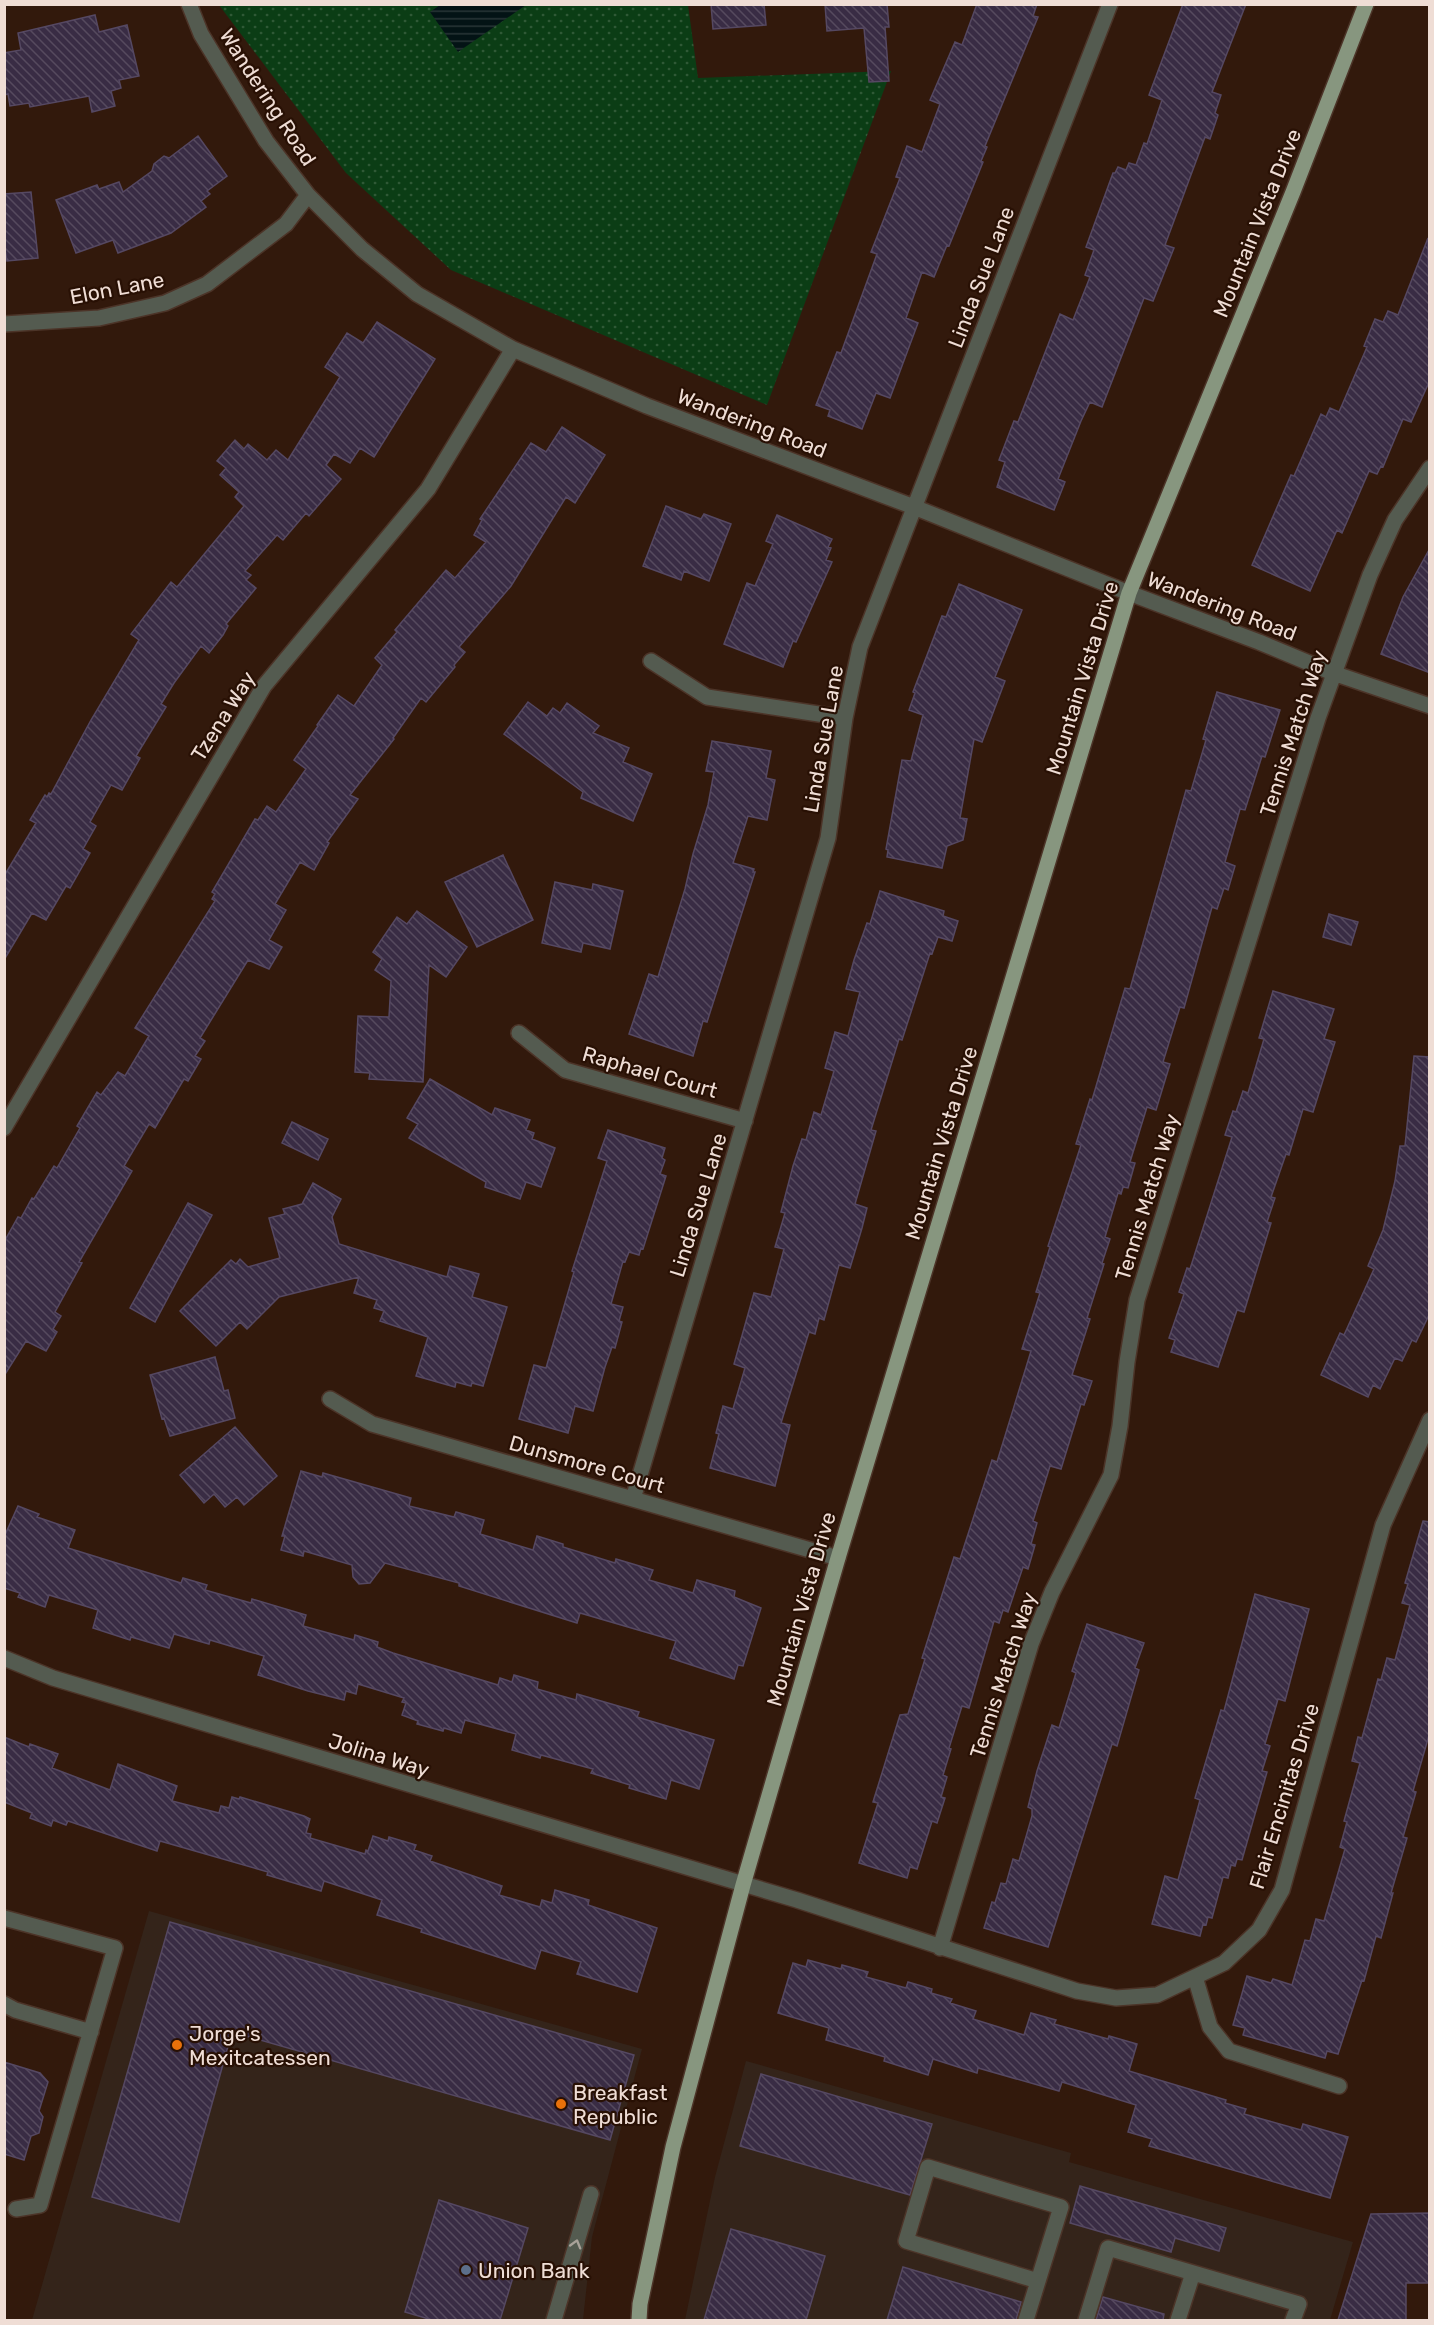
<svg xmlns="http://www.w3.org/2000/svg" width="1434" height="2325" font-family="Rubik,sans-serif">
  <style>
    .commercial { fill: #34241a }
    .park { fill: url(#park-dots) }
    .water { fill: url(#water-rules) }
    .building { fill: url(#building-back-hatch); stroke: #554862; stroke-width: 1.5 }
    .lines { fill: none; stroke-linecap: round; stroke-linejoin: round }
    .minor-casing { stroke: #4c3428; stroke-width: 18 }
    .major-casing { stroke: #4c3428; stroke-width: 18 }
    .minor { stroke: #545b50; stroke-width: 15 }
    .major { stroke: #87967f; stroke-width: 15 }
    .oneway { stroke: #a9a299 }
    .food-dot { fill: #e8710a; stroke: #281004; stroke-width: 2 }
    .service-dot { fill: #5c6f8a; stroke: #281004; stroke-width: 2 }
    .labels { text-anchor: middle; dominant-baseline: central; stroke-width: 4.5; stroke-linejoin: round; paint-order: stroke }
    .street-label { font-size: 21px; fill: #efddd5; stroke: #281004 }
    .poi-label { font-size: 21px; fill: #efddd5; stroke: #281004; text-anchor: start }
  </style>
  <defs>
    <pattern id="park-dots" width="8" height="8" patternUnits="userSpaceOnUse" patternTransform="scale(1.5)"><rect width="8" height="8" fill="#0b3d15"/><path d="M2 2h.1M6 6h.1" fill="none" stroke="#2f5936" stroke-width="1.8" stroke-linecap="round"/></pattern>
    <pattern id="water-rules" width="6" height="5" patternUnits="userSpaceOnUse" patternTransform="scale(1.5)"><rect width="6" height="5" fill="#031315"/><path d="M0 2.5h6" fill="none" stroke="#283536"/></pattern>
    <pattern id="building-back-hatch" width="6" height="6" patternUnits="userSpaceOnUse" patternTransform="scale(1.5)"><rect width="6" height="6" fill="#392c44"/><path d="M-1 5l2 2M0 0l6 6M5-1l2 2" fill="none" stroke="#564a5e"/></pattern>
  </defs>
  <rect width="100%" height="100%" fill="#32190c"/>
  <path class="commercial" d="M149,1911l493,138 -50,188 -9,83h-551z
    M746,2061l325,92 -2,9 284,80 -23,78h-645l30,-143z"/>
  <path class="park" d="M219,5h469l10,73 193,-7 -124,334 -316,-135 -105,-97z"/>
  <path class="water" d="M440,5v-1l86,1 -68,47 -28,-40z"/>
  <path class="building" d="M711,4h53l2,21 -53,4z
    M825,4h62l2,23h-4l4,54 -20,1 -5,-54 -37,3z
    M977,4h60l-4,12 5,1 -53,129 2,1 -6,14 2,1 -34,84 -2,-1 -13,32 -12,-5 -16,46 12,5 -28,75 -14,-5 -14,36 -34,-13 2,-6 -14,-5 21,-53 4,1 36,-99 -6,-2 29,-74 -4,-1 11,-31 15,6 18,-48 -10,-4 25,-58 7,3z
    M1183,4h63l-34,88 9,3 -6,18 3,2 -8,24 -5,-2 -40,108 9,3 -21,53 -9,-3 -42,109 -12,-5 -9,19 -23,58 7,3 -11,28 -57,-23 8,-25 -6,-2 15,-39 4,1 42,-108 13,6 17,-43 -5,-2 9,-25 -8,-3 27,-74h2l3,-6 8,3 3,-7 7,2 8,-22 3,1 15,-44 -13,-5z
    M95,15l4,17 28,-7 12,51 -20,4 2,8 -10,3 4,15 -23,6 -3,-16 -59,11 -1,-4 -19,3 -2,-12 -4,1v-42l17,-3 -3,-17z
    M198,136l29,40 -20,15 3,3 -9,7 5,6 -35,26 -53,20 -5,-13 -37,13 -20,-53 41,-15 2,4 20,-7 4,10 29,-21 2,-7 10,-8 5,2z
    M31,192l7,66 -31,3 -3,-17v-50z
    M1428,238l2,142 -19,42 -8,-3 -20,48 -2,-1 -4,8 -8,-3 -27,62 -5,-3 -27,61 -58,-26 39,-90 3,1 27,-62 5,3 4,-9 9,4 28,-65 -3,-1 11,-27 8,3 5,-11 10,4z
    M377,322l58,37 -61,98 -14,-9 -10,15 -16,-9 -8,11 15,14 -32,37 -3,-3 -23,27 -6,-5 -32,36 6,4 -5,5 10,8 -30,36 2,2 -5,9 -14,18 -8,-7 -27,37 -13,21 5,3 -30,49 4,2 -18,32 -11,-5 -21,37 6,4 -13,23 7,4 -20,35 -4,-2 -20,34 -14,-7 -28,47v-84l32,-53 -6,-3 15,-25 2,2 2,-4 2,1 40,-74 48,-80 -8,-6 40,-52 6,5 67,-81 -9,-9 4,-5 -19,-17 6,-7 -9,-7 18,-21 9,9 4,-5 19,16 9,-10 12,10 52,-83 -15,-10 22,-34 16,10z
    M562,427l43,28 -30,48 -9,-6 -55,89 -52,61 6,5 -11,13 1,2 -29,35 -5,-4 -28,40 1,1 -44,56 8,4 -31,43 2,1 -15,27 -14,-8 -25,42 11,6 -17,30 13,7 -13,22 -21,-9 -48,78 5,3 -10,15 6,3 -13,22 -4,-2 -29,49 -6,-4 -25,42 8,5 -53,91 3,1 -27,49 6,4 -8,13 4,3 -11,19 -20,-10 -22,35v-134l14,-25 3,1 11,-20 2,1 20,-33 3,2 23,-40 -3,-2 20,-34 4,3 17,-23 7,4 24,-40 -14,-8 80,-127 -3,-2 3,-5 -3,-2 43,-73 3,1 9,-14 9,6 30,-43 -12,-9 24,-34 -1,-1 21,-30 16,11 28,-41 -7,-7 22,-26 -2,-2 51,-60 9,8 31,-36 -12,-7 8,-15 -2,-1 51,-76 15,9z
    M666,506l35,13 3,-5 27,10 -22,57 -25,-10 -3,9 -38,-14z
    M777,515l55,24 -4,8 3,1 -5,12 6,2 -36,80 -3,-1 -10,26 -59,-23 23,-61 8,3 18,-42 -7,-3z
    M1430,548v125l-49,-19 22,-57z
    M959,584l63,26 -27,67 10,4 -23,61 -8,-3 -14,79 7,1 -4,21 -16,6 -5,22 -55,-11 1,-7 -2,-1 16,-89 9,1 12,-46 -14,-5 6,-17 -2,-1 29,-76 4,1z
    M1217,692l63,18 -15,47 -3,-1 -17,54 -5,-1 -15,53 10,4 -7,24 -4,-2 -7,21 -5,-2 -28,101 -4,-1 -17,55 7,2 -14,46 -9,-3 -17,55 5,1 -7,25 -5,-1 -2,7 -3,-1 -13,44 5,2 -8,24 2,1 -17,54 3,1 -18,56 20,6 -8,24 -3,-1 -20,65 -11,-3 -17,55 4,2 -6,21 4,1 -7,24 -5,-2 -15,45 -5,-2 -4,13 -5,-2 -25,87 -7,-2 -13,42 2,1 -8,26 4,2 -6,20 4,1 -8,25 -5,-2 -15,48 -7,-2 -3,11 -48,-15 19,-60 -5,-1 27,-87 8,-1 17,-55 -3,-1 32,-101 6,2 32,-99 5,2 34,-111 -9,-2 18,-56 -4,-1 14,-45 -2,-1 33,-101 -5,-1 14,-45 2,1 33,-112 5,1 56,-199 5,1 15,-51 -3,-1z
    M528,702l19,14 6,-8 7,5 7,-10 32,23 -6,7 36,15 -6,14 29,12 -19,47 -52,-23 2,-6 -79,-58z
    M712,741l59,10 -5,27 9,2 -8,40 -19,-4 -15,47 21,6 -1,3h2l-48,150 -4,-1 -10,35 -64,-22 20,-60 9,3 27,-88 8,-35 15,-49 6,-33 -8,-1z
    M503,855l30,65 -56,27 -32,-65z
    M555,882l37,8 1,-6 30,7 -13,58 -27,-6 -2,9 -39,-9z
    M880,891l64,20 -1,5 15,5 -6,20 -14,-4 -6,17 -2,-1 -28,87 -3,-1 -28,91 5,1 -21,73 12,4 -5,20 -12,40 -11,-3 -15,55 -5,-2 -4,16 -6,-2 -28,91 9,2 -15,61 -65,-18 9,-34 -3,-1 7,-27 10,3 12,-41 -11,-4 20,-71 17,4 13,-48 -9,-2 10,-34 -4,-1 12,-46 9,-27 4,1 8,-28 7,3 13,-44 -9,-3 10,-36 13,4 12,-44 -14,-3 8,-29 13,-37 3,1z
    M417,911l50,36 -21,30 -17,-12 -6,117 -54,-3 1,-6 -15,-1 3,-56 31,1 2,-36 -16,-11 7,-11 -9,-7 24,-35 10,7z
    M1329,914l29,8 -7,23 -28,-8z
    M1273,991l61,18 -10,30 11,3 -22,70 -10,-3 -14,46 -3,-1 -15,43 4,1 -8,24 4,1 -27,89 -7,-2 -19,57 -47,-15 4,-12 -6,-2 15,-44 -5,-2 8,-24 3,1 42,-132 -7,-2 8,-24 3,1 7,-21 5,2 16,-54 -5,-1z
    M1414,1056l16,1v256l-14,29 -4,-2 -10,21 -7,-3 -15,31 -7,-4 -5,12 -47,-22 19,-42 4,2 30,-66 -6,-3 15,-36 12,-49 5,-35h5z
    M430,1079l62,36 3,-7 35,12 -4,10 8,3 -2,6 23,9 -14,39 -15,-5 -6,17 -35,-12 1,-5 -77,-44 9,-14 -11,-6z
    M292,1122l36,17 -10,21 -36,-17z
    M608,1130l57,18 -3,10 3,2 -5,14 6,2 -23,73 -2,-1 -2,7 -10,-3 -4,10 -2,-1 -12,43 12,3 -4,14 3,1 -7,26 -3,-1 -7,20 -12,44 -18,-5 -7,27 -49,-14 15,-54 12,3 28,-96 -2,-1 35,-110 -9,-3z
    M313,1183l28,16 -9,18 7,27 108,33 3,-11 29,8 -7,23 35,10 -24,79 -11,-3 -1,3 -15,-4 -1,5 -39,-11 12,-39 -48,-16 4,-10 -10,-3 3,-8 -23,-7 5,-16 -80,20 -32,32 -7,-7 -24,24 -36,-35 51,-51 5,4 4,-5 8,8 32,-9 -11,-40 16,-4 -2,-5 19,-5z
    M188,1203l24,12 -57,107 -25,-14z
    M215,1357l9,34 4,-1 7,28 -65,18 -6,-18 -2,1 -12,-44z
    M235,1427l42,49 -33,29 -7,-8 -12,10 -11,-13 -10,9 -24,-28z
    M301,1471l21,6 1,-4 88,25 -2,8 45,11 2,-5 28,8 -4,14 53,16 4,-14 26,8v3l52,16 1,-4 37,11 -4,10 44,13 4,-13 38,11 -1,6 27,11 -18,58 -5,-1 -4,14 -64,-21 6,-17 -96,-28 -3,10 -118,-37v-3l-74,-20 -15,20 -11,1 -6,-7 -1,-12 -48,-14 -1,5 -22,-6 4,-14h-3z
    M18,1506l21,8 -2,3 38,13 -7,18 113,35 2,-5 24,7 -2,5 46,13 1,-4 54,16 -3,11 51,14 1,-5 23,7 -1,5 16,6 105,32 2,-7 12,4 2,-7 24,7 -1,7 39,11 1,-6 62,18 -2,5 77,23 -15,49 -28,-9 -5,19 -37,-11 1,-3 -39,-12 2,-4 -52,-14 -1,3 -28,-8 4,-16 -51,-14 -4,13 -17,-5 -1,3 -26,-7 1,-3 -16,-6 4,-12 -4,-1 2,-4 -46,-14 -2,10 -10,-3 -2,9 -36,-9 -50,-16 6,-19 -54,-16 -1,4 -35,-10 -5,14 -38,-11 -1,3 -37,-12 5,-18 -49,-15 -4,12 -27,-10 2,-4 -16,-5v-51z
    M1423,1521l7,1v210l-17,59 3,1 -13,45 4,1 -16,55h2l-12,45 -5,-2 -12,45 -2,-1 -24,74 -11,-3 -2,7 -82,-23 2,-7 -12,-3 14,-49 24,7 2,-4 19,6 13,-45 5,1 6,-22 8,2 21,-72 -5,-2 7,-25 -3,-1 16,-58 -8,-2 6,-24 4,1 16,-59 3,1 6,-22 8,2 15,-55 -8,-2 6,-19 -3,-1z
    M1255,1594l54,15 -24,92 -7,-2 -13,45 5,2 -8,25 5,1 -25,88 -5,-1 -2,7 -4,-1 -3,13 -5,-1 -11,41 -4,-1 -2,8 -3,-1 -3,12 -48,-12 13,-48 13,4 22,-80 -5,-2 26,-88 3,1z
    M1087,1624l57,19 -9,25 4,2 -22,76 -5,-2 -64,203 -64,-19 8,-26 3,1 6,-20 5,1 7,-25 6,2 13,-45v-7l-4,-2 9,-36 15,-46 7,3 17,-55 -4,-2z
    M4,1737l25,10 1,-3 28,10 -6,14 58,22 8,-26 59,22 -5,15 47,12 2,-7 8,2 3,-11 7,2 1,-2 64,19 6,3 -4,14 5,1 -1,4 55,16 1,-4 2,1 5,-15 15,5 1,-4 27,8 -2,5 18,6 -2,5 72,25 -3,9 41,12 2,-7 10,3 3,-13 34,10 -1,5 69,23 -20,64 -60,-18 4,-12 -40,-12 -6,19 -114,-37 1,-3 -45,-14 5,-15 -58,-19 -3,10 -54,-16 1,-3 -108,-31 -3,10 -89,-30 -2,4 -13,-5 -2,6 -21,-8 2,-5 -28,-11z
    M170,1922l464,133 -24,85 -378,-108 -53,190 -87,-25z
    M808,1960l33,9 1,-4 26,7 -2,5 40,11 2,-6 24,7 -1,4 21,6 -2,4 26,8 -3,8 51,16 7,-22 25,7 -2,4 54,15 1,-3 28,8 -8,27 97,29 -1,3 21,6 -2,5 57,16 2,-6 45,13 -18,61 -181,-52 3,-7 -24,-7 8,-27 -74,-23 -3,9 -81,-23 -1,5 -44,-14 -5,16 -44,-14 1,-4 -59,-17 3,-12 -51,-15 15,-50 13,4z
    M4,2062l36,11 8,9 -9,29 4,6 -4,16 -8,3 -7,24 -20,-6z
    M761,2074l171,50 -22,71 -170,-49z
    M1080,2186l146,42 -7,23 -44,-13 -4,14 -101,-29z
    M439,2200l89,28 -28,92h-68l-27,-8z
    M1430,2213v70h-24v37h-68l33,-106z
    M731,2229l94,27 -19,64h-102z
    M903,2267l118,35 -5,18h-129z
    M1103,2297l61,17 -1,6h-67z"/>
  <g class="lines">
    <defs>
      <path id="minor" d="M189,4l12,30 65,107 42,54 54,54 55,45 96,55 134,57 267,101 215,86 130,49 74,31 97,33
        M4,324l95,-6 66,-15 42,-19 79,-60 22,-29
        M651,661l56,36 138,21
        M519,1033l46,37 180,51
        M4,1128l260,-442 164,-197 85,-140
        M330,1399l42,25 466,134
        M633,1499l195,-661 17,-120 15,-71 250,-643
        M4,1658l49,20 744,222 280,91 39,7 41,-3 67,-32 35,-33 23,-40 101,-365 47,-105
        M4,1918l111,30 -75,257 -24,4
        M940,1948l91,-304 21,-52 59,-117 9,-49 7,-64 10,-62 181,-582 52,-143 25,-55 35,-52
        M1195,1977l15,50 19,24 110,35
        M4,2004l11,6 76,22
        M554,2320l37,-126
        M1026,2320l35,-113 -133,-40 -22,74 132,40
        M1086,2320l22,-72 191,56 -6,16
        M1178,2320l15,-47"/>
      <path id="major" d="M639,2320l1,-16 33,-157 70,-262 95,-327 291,-965 164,-401 73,-188"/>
    </defs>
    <use href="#minor" class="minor-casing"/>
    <use href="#major" class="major-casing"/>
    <use href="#minor" class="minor"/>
    <use href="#major" class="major"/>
  </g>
  <defs><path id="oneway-chevron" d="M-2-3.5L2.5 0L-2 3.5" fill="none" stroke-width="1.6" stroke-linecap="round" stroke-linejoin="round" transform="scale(1.5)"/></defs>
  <use class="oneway" href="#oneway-chevron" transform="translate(576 2244) rotate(-74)"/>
  <g class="food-dot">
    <circle cx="177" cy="2045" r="6"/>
    <circle cx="561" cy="2104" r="6"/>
  </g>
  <circle class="service-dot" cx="466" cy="2270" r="6"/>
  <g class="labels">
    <g class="street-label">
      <text transform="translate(268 97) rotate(57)">Wandering Road</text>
      <text transform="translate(1257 223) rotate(-68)">Mountain Vista Drive</text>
      <text transform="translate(981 277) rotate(-69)">Linda Sue Lane</text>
      <text transform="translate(117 288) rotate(-11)">Elon Lane</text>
      <text transform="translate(752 423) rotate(21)">Wandering Road</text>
      <text transform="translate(1222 606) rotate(21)">Wandering Road</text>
      <text transform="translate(1082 678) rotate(-73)">Mountain Vista Drive</text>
      <text transform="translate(223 716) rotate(-58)">Tzena Way</text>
      <text transform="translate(1293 733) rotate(-72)">Tennis Match Way</text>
      <text transform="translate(823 739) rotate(-80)">Linda Sue Lane</text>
      <text transform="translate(650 1072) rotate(16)">Raphael Court</text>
      <text transform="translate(941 1143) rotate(-73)">Mountain Vista Drive</text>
      <text transform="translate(1147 1197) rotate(-73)">Tennis Match Way</text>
      <text transform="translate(698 1205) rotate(-73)">Linda Sue Lane</text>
      <text transform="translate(587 1464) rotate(16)">Dunsmore Court</text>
      <text transform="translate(801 1609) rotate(-74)">Mountain Vista Drive</text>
      <text transform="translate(1003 1675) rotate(-72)">Tennis Match Way</text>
      <text transform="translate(379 1755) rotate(17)">Jolina Way</text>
      <text transform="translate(1284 1796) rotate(-73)">Flair Encinitas Drive</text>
    </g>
    <g class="poi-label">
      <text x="189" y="2033">Jorge's<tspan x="189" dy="24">Mexitcatessen</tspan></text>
      <text x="573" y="2092">Breakfast<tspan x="573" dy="24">Republic</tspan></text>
      <text x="478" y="2270">Union Bank</text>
    </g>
  </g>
  <rect width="1434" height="2325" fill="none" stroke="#efddd5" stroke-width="12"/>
</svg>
